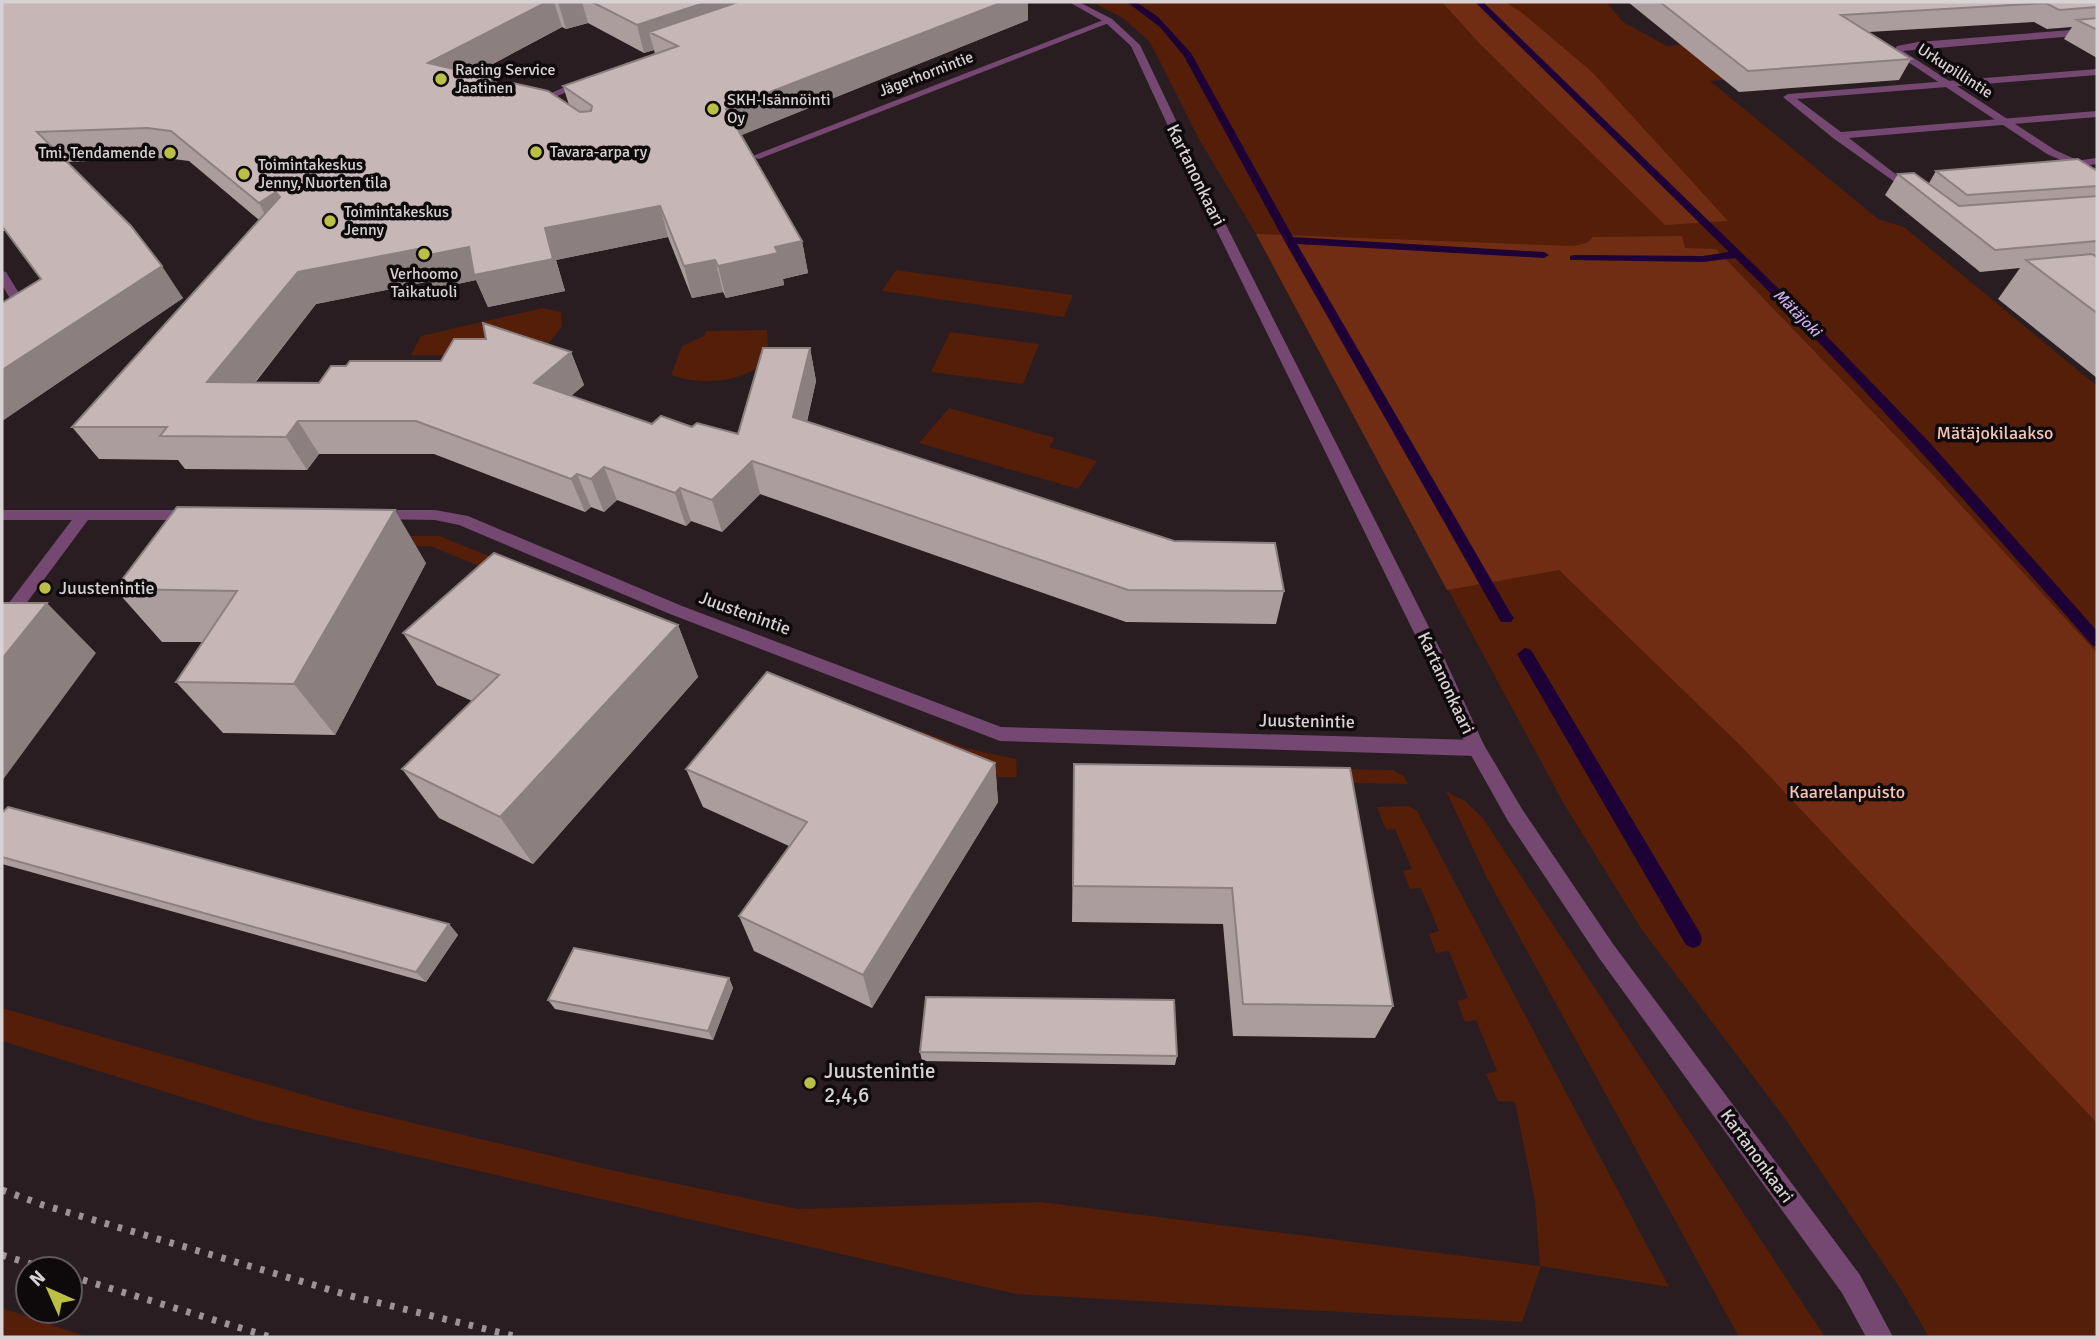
<svg xmlns="http://www.w3.org/2000/svg" width="2099" height="1339" font-family="Signika,sans-serif">
  <style>
    .green { fill: #541e09 }
    .forest { fill: #712d13 }
    .lines { fill: none; stroke-linecap: round; stroke-linejoin: round }
    .stream { fill: #1d0035; fill-rule: evenodd }
    .service { fill: #754872; fill-rule: evenodd }
    .minor { fill: #754872; fill-rule: evenodd }
    .tertiary { fill: #754872; fill-rule: evenodd }
    .rail { stroke: #9c9397; stroke-width: 7; stroke-dasharray: 4.5 9; stroke-linecap: butt }
    .wall { fill: #ab9d9d; fill-rule: evenodd }
    .shaded-wall { fill: #8b7f7f }
    .building { fill: #c7b6b6; stroke: #8b7f7f; stroke-width: 2 }
    .poi-dot { fill: #bbc044; stroke: #0e090b; stroke-width: 2.5 }
    .labels { text-anchor: middle; dominant-baseline: central; stroke-width: 7; stroke-linejoin: round; paint-order: stroke }
    .far-poi-label { font-size: 16px; fill: #d9d2d5; stroke: #0e090b; text-anchor: start }
    .far-street-label { font-size: 16px; fill: #d9d2d5; stroke: #0e090b }
    .far-water-label { font-size: 16px; font-style: italic; fill: #ccaff0; stroke: #0e090b }
    .street-label { font-size: 18px; fill: #d9d2d5; stroke: #0e090b }
    .park-label { font-size: 18px; fill: #f8c5b3; stroke: #0e090b }
    .poi-label { font-size: 18px; fill: #d9d2d5; stroke: #0e090b; text-anchor: start }
    .near-poi-label { font-size: 21px; fill: #d9d2d5; stroke: #0e090b; text-anchor: start }
  </style>
  <rect width="100%" height="100%" fill="#291d22"/>
  <path class="green" d="M1092,2h514l17,20 44,24 171,-12 49,33 -177,14 168,138 26,8 193,159v951h-168l-27,-46 -121,-178 -139,-183 -78,-126 -308,-570 -56,-93 -50,-99 -27,-24z
    M896,270l177,25 -9,22 -182,-26z
    M543,308l18,4 1,15 -24,29 -127,-1 10,-19z
    M767,330l2,27c-20,26 -69,29 -98,18l11,-29 22,-10 2,-5z
    M950,332l89,12 -16,40 -92,-12z
    M949,408l106,30 -6,9 48,14 -19,28 -159,-46z
    M400,536h39l191,76 -11,11 -189,-77h-35z
    M921,731l44,17 51,11 1,18h-20l-84,-35z
    M1227,767l166,3 11,6 4,8 -179,-3z
    M1446,791l19,10 17,16 343,520h-86l-252,-459z
    M1409,806l8,5 252,476 -128,-21 -19,56 -506,-28 -760,-174 -254,-79v-33l344,99 265,63 187,39 243,-7 499,64 -5,-65 -20,-99 -17,-1 -12,-27 11,-3 -21,-51 -11,2 -8,-21 11,-3 -19,-47 -13,2 -7,-19 10,-3 -18,-43 -11,1 -7,-18 9,-2 -17,-40 -9,1 -9,-23z
    M2,1308l85,29h-85z"/>
  <path class="forest" d="M1442,2h63l16,10 71,60 136,149 -63,4 -184,-180z
    M1256,234l317,12 14,-3 6,-6 89,-1 3,12 31,1 218,227 163,177v470l-356,-377 -182,-176 -112,20z"/>
  <g class="lines">
    <path class="stream" d="M1127,2h9l22,15 33,36 102,184 251,15 5,3 -5,3 -247,-14 214,370 3,4 -3,4h-10l-217,-382 -100,-184 -24,-29z
      M1475,2h8l330,320 117,121 167,188v16l-5,-2c-116,-132 -231,-264 -357,-387l-32,4 -133,-2v-4l4,-1 129,1 26,-4z
      M1525,648l6,2 169,283 2,6 -2,6 -7,3 -7,-3 -169,-291z"/>
    <path class="service" d="M2097,69v6l-300,24 44,33 256,-21v6l-248,21 54,42v4l-4,1 -66,-47 -50,-41 5,-3z
      M2097,158v6l-38,5 -5,-3 5,-3z
      M2,271l4,1 25,41 -24,25 -5,1v-11l16,-16 -16,-27z
      M83,511l8,5 -3,4 -80,108 -6,2v-18l76,-100z"/>
    <path class="minor" d="M1106,19l8,2 -355,138 -9,-2z
      M2097,28v6l-194,17 152,99 42,19v7l-50,-22 -154,-102 4,-6 21,-4z
      M583,79l8,2 -56,25 -9,-2z
      M2,510h192l8,5 -8,5h-192z
      M376,510h59l33,6 214,90 319,121 475,13 7,3 2,5 -2,5 -7,3 -476,-15 -330,-127 -211,-89 -24,-5 -64,-1 -3,-4z"/>
    <path class="tertiary" d="M1069,2h10l33,17 28,26 83,174 217,430 44,96 38,64 91,135 247,331 33,62h-27l-24,-44 -243,-335 -91,-137 -41,-73 -45,-99 -211,-430 -80,-173 -25,-23z"/>
    <path class="rail" d="M2,1190l41,15 308,91 167,41
      M2,1255l45,14
      M70,1276l200,61"/>
  </g>
  <path class="wall" d="M3,2h1025v18l-287,115 61,106 6,32 -25,6 1,6 -58,13 -3,-6 -31,6 -24,-61 -112,23 9,31 -77,16 -12,-27 -42,9 -3,-8 -115,23 -61,79h64l122,-22 130,-9 13,33 -13,11 81,28 40,3 46,7 72,-86 6,33 -9,41 477,169 -8,33 -150,-2 -366,-128 -38,38 -31,-11 -5,5 -69,-26 -13,12 -13,-5 -6,5 -151,-58h-115l-12,16 -122,-1 -7,-9 -79,-1 -27,-32 187,-207 -70,-59 -23,-3 -99,4 116,136 -181,123v-118l39,-24 -35,-48h-4v-228zM588,23l56,30 10,-3 1,4 -92,32 6,19 -70,-16 -25,-15 88,-47 4,2z
    M1628,2h469v56l-33,-19 8,-12 -25,2 -13,-7 -165,10 42,27 -12,21 -160,12z
    M1936,171h161v207l-99,-79 22,-31 -40,4 -95,-77 13,-21 31,9z
    M426,563l-91,172 -112,-2 -47,-51 26,-40h-40l-47,-53z
    M678,625l20,52 -165,187 -94,-46 -37,-49 70,-68 -35,-16 -34,-52z
    M995,763l3,39 -126,206 -118,-57 -15,-35 50,-70 -86,-39 -17,-38z
    M1074,764l319,242 -18,32 -142,-2 -10,-112 -151,-2z
    M2,813l447,111 9,11 -32,47 -424,-118z
    M729,978l4,10 -20,52 -158,-31 -7,-9z
    M920,1052l257,4 -2,9 -253,-4z"/>
  <path class="shaded-wall" d="M547,2h7l8,25 -122,65 -12,-29z
    M558,2h24l6,21 -22,6z
    M707,2h88l-146,30 5,18 -10,3 -7,-28z
    M1003,2h25v18l-296,119 -6,-30z
    M496,79l10,30 -21,-20 -1,-5z
    M276,192l17,31 -17,12 -17,-32z
    M660,206l8,31 -112,23 9,31 -77,16 -12,-27 -42,9 -3,-8 -115,23 -87,111 -22,-33 91,-110 120,-23 51,-2 76,-19z
    M802,241l6,32 -25,6 1,6 -58,13 -8,-32 57,-19z
    M715,260l8,32 -31,6 -8,-32z
    M162,266l21,32 -181,123v-51z
    M810,348l6,33 -16,69 -7,-33z
    M571,352l13,33 -37,31 -13,-33z
    M298,421l21,33 -12,16 -21,-33z
    M752,461l8,33 -38,38 -10,-32z
    M604,467l13,33 -13,12 -13,-33z
    M577,474l14,33 -6,5 -14,-33z
    M680,488l11,33 -5,5 -11,-33z
    M395,510l31,53 -91,172 -41,-51z
    M47,603l49,50 -94,128v-122z
    M678,625l20,52 -165,187 -33,-47z
    M995,763l3,39 -126,206 -9,-33z
    M449,924l9,11 -32,47 -10,-10z
    M729,978l4,10 -20,52 -5,-9z"/>
  <path class="building" d="M3,2h544l-119,61 68,16 -12,5 1,5 10,2 18,-8 35,8 32,21 11,-1 1,-5 -29,-20 115,-40 -29,-14 89,-30h265l-277,107 76,132 -27,6 3,6 -60,13 -3,-6 -31,6 -24,-60 -115,22 8,31 -79,16 -5,-28 -50,10 -1,-8 -120,23 -91,110 112,1 12,-17h15l4,-5h91l13,-22h32l-3,-16 88,29 -37,31 118,41 9,-8 31,11 5,-4 41,11 25,-86h47l-17,69 381,124 101,2 9,48 -156,-1 -376,-129 -40,39 -32,-12 -5,5 -71,-26 -13,12 -14,-5 -6,5 -155,-58h-118l-12,16 -126,-1 7,-9h-95l208,-230 -4,-5 -17,11 -88,-72 -24,-3 -110,4 94,94 31,40 -160,104v-67l39,-24 -39,-53v-223z
    M592,2h115l-70,23z
    M1660,2h437v5l-38,3 -13,-7 -205,12 70,44 -163,12z
    M2097,18v12l-20,-10z
    M2078,159l19,12v15l-130,9 -31,-24z
    M1914,173l45,33 138,-10v45l-102,9 -97,-76z
    M2092,254l5,3v56l-71,-53z
    M177,507l218,3 -101,174 -118,-2 61,-91 -122,-2z
    M494,553l184,72 -178,192 -98,-48 97,-94 -96,-42z
    M2,603h45l-45,56z
    M767,672l228,91 -132,212 -124,-59 68,-94 -121,-53z
    M1074,764l276,4 43,238 -150,-2 -11,-116 -159,-2z
    M8,807l441,117 -33,48 -414,-115v-44z
    M574,948l155,30 -21,53 -160,-31z
    M926,997l248,3 3,56 -257,-4z"/>
  <g class="poi-dot">
    <circle cx="441" cy="79" r="7"/>
    <circle cx="713" cy="109" r="7"/>
    <circle cx="536" cy="152" r="7"/>
    <circle cx="170" cy="153" r="7"/>
    <circle cx="244" cy="174" r="7"/>
    <circle cx="330" cy="221" r="7"/>
    <circle cx="424" cy="254" r="7"/>
    <circle cx="45" cy="588" r="7"/>
    <circle cx="810" cy="1083" r="7"/>
  </g>
  <g class="labels">
    <g class="far-poi-label">
      <text x="455" y="70">Racing Service<tspan x="455" dy="18">Jaatinen</tspan></text>
      <text x="727" y="100">SKH-Isännöinti<tspan x="727" dy="18">Oy</tspan></text>
      <text x="550" y="152">Tavara-arpa ry</text>
      <text x="156" y="153" text-anchor="end">Tmi. Tendamende</text>
      <text x="258" y="165">Toimintakeskus<tspan x="258" dy="18">Jenny, Nuorten tila</tspan></text>
      <text x="344" y="212">Toimintakeskus<tspan x="344" dy="18">Jenny</tspan></text>
      <text x="424" y="274" text-anchor="middle">Verhoomo<tspan x="424" dy="18">Taikatuoli</tspan></text>
    </g>
    <g class="far-street-label">
      <text transform="translate(1955 71) rotate(33)">Urkupillintie</text>
      <text transform="translate(926 74) rotate(-21)">Jägerhornintie</text>
    </g>
    <g class="far-water-label">
      <text transform="translate(1797 313) rotate(45)">Mätäjoki</text>
    </g>
    <g class="street-label">
      <text transform="translate(1196 175) rotate(64)">Kartanonkaari</text>
      <text transform="translate(745 613) rotate(20)">Juustenintie</text>
      <text transform="translate(1446 683) rotate(65)">Kartanonkaari</text>
      <text transform="translate(1307 721) rotate(1)">Juustenintie</text>
      <text transform="translate(1757 1156) rotate(54)">Kartanonkaari</text>
    </g>
    <g class="park-label">
      <text x="1995" y="433">Mätäjokilaakso</text>
      <text x="1847" y="792">Kaarelanpuisto</text>
    </g>
    <g class="poi-label">
      <text x="59" y="588">Juustenintie</text>
    </g>
    <g class="near-poi-label">
      <text x="824" y="1071">Juustenintie<tspan x="824" dy="24">2,4,6</tspan></text>
    </g>
  </g>
  <rect width="2099" height="1339" fill="none" stroke="#d9d2d5" stroke-width="7"/>
  <g transform="translate(49 1290) rotate(315)"><circle r="33" fill="#0e090b" stroke="#5f595c" stroke-width="2"/>
  <path d="M0-5L12 26L0 18L-12 26Z" fill="#bbc044"/>
  <text y="-10" font-size="19" font-weight="bold" text-anchor="middle" fill="#d9d2d5">N</text>
  </g>
</svg>
